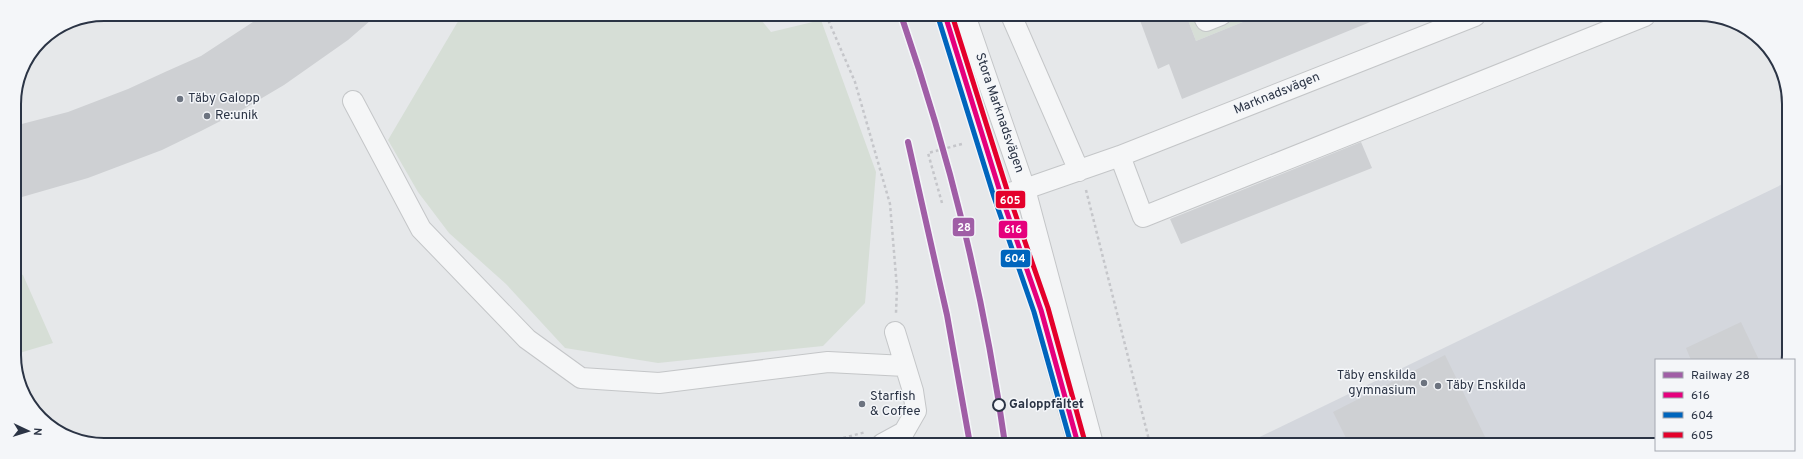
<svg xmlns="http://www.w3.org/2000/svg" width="1803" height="459" font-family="Overpass,sans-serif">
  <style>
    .built { fill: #d4d7dd }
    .green { fill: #d6ded6 }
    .building { fill: #ced0d3 }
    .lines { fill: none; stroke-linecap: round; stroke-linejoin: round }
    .minor-casing { stroke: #c4c6c8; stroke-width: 22 }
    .path { stroke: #c5c6ca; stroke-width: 2.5; stroke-dasharray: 3 3; stroke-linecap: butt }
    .minor { stroke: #f5f6f7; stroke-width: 20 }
    .bus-1-casing { stroke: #f4f6f9; stroke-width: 8 }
    .bus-2-casing { stroke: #f4f6f9; stroke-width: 8 }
    .bus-3-casing { stroke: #f4f6f9; stroke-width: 8 }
    .bus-1 { stroke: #e5007d; stroke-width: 5 }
    .bus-2 { stroke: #0065bd; stroke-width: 5 }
    .bus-3 { stroke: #e4002b; stroke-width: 5 }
    .rail-1-casing { stroke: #f4f6f9; stroke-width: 9 }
    .rail-1 { stroke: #a05ea6; stroke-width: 6 }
    .poi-dot { fill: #6c737f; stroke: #f4f6f9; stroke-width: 1.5 }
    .stop-dot { fill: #f4f6f9; stroke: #2b3445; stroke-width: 2 }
    .labels { text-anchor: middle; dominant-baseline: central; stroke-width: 3; stroke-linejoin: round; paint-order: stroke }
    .street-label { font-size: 13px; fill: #2b3445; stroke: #f4f6f9 }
    .poi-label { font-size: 13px; fill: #2b3445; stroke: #f4f6f9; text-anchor: start }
    .stop-label { font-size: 13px; font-weight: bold; fill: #2b3445; stroke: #f4f6f9; text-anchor: start }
    .rim { fill: none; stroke: #2b3445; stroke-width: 2 }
    .line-badge { stroke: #f4f6f9; stroke-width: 1.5 }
    .badge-label { font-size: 11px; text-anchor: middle; font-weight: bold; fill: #fff }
  </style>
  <rect width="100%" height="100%" fill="#e6e8ea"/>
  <path class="built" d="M1787,182v178h-131v85l-411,-1z"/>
  <path class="green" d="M464,14l293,1 14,17 50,-12 55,152 -11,131 -42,43 -165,17 -93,-15 -59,-64 -57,-51 -31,-41 -30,-52 69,-117z
    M1186,15h74l-64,26z
    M15,271l8,4 30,68 -37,11z"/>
  <path class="building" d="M265,14h113l-30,26 -64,45 -42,25 -41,21 -39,19 -74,28 -73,21 -1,-73 54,-14 60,-23 37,-17 36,-16z
    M1138,15h48l10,26 64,-26 125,1 -203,83 -13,-35 -11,5z
    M1361,142l11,26 -191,76 -11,-25z
    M1741,322l18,38h-68l-5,-12z
    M1445,355l44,90 -140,-1 -16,-32z"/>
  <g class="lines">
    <defs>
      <path id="minor" d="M945,15l56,180 40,115 37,134
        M965,15l60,174 68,255
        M1011,15l68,156
        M1203,15l3,6 15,-6
        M353,101l68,128 106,110 54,39 78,5 169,-21 77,4
        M1120,156l23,61 502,-201
        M1001,195l24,-6 95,-33 355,-140
        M882,444l22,-12 12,-21 -3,-20 -18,-59"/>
    </defs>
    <use href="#minor" class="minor-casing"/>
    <path class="path" d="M826,15l29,67 35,122 7,84 -1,25
      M1086,190l64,254
      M942,203l-14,-50 34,-9 -1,-2
      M820,444l46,-12"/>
    <use href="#minor" class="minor"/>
    <defs>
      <path id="bus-1" d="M945,15l56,180 40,115 37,134"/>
      <path id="bus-2" d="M938,17l56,180 40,115 37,132"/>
      <path id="bus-3" d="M952,15l56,178 40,115 37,134"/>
    </defs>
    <use href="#bus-1" class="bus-1-casing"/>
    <use href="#bus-2" class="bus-2-casing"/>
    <use href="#bus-3" class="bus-3-casing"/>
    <use href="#bus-1" class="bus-1"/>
    <use href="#bus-2" class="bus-2"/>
    <use href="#bus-3" class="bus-3"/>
    <defs>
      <path id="rail-1" d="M901,15c49,143 83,279 104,429
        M908,142l39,173 23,129"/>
    </defs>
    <use href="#rail-1" class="rail-1-casing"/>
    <use href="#rail-1" class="rail-1"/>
  </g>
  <g class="poi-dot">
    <circle cx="180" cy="99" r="4"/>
    <circle cx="207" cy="116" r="4"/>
    <circle cx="1424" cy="383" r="4"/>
    <circle cx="1438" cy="386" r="4"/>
    <circle cx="862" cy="404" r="4"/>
  </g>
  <circle class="stop-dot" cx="999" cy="405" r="6"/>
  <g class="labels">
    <g class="street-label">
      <text transform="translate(1277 94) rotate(-22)">Marknadsvägen</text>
      <text transform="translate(999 113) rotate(71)">Stora Marknadsvägen</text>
    </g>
    <g class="poi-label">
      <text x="188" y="99">Täby Galopp</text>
      <text x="215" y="116">Re:unik</text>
      <text x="1416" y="376" text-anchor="end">Täby enskilda<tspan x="1416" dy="15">gymnasium</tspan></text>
      <text x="1446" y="386">Täby Enskilda</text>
      <text x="870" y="397">Starfish<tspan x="870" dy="15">&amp; Coffee</tspan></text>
    </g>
    <g class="stop-label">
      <text x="1009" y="405">Galoppfältet</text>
    </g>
  </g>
  <path d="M0 0H1803V459H0ZM104 21H1699A83 83 0 0 1 1782 104V355A83 83 0 0 1 1699 438H104A83 83 0 0 1 21 355V104A83 83 0 0 1 104 21Z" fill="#f4f6f9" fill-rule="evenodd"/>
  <path class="rim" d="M104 21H1699A83 83 0 0 1 1782 104V355A83 83 0 0 1 1699 438H104A83 83 0 0 1 21 355V104A83 83 0 0 1 104 21Z"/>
  <g class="line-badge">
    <rect x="995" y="190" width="31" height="19" rx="4" fill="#e4002b"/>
    <rect x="952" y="217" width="23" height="20" rx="4" fill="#a05ea6"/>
    <rect x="998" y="220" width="30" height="19" rx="4" fill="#e5007d"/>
    <rect x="1000" y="249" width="31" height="19" rx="4" fill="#0065bd"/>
  </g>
  <g class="badge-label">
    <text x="1010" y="204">605</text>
    <text x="964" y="231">28</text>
    <text x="1013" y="233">616</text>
    <text x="1015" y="262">604</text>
  </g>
  <rect x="1655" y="359" width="140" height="92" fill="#f4f6f9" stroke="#a4a8b1"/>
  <rect x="1663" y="372" width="20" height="6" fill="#a05ea6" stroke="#a4a8b1"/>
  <text x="1691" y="379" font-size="12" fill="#2b3445">Railway 28</text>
  <rect x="1663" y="392" width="20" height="6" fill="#e5007d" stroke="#a4a8b1"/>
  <text x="1691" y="399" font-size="12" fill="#2b3445">616</text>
  <rect x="1663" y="412" width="20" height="6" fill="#0065bd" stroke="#a4a8b1"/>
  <text x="1691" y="419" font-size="12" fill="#2b3445">604</text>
  <rect x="1663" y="432" width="20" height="6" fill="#e4002b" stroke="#a4a8b1"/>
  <text x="1691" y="439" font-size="12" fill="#2b3445">605</text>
  <g transform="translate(28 431) rotate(94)" stroke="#f4f6f9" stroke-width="3" paint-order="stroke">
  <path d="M0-3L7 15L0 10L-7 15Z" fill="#2b3445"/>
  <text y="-6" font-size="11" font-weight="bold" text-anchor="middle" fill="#2b3445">N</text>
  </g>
</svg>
